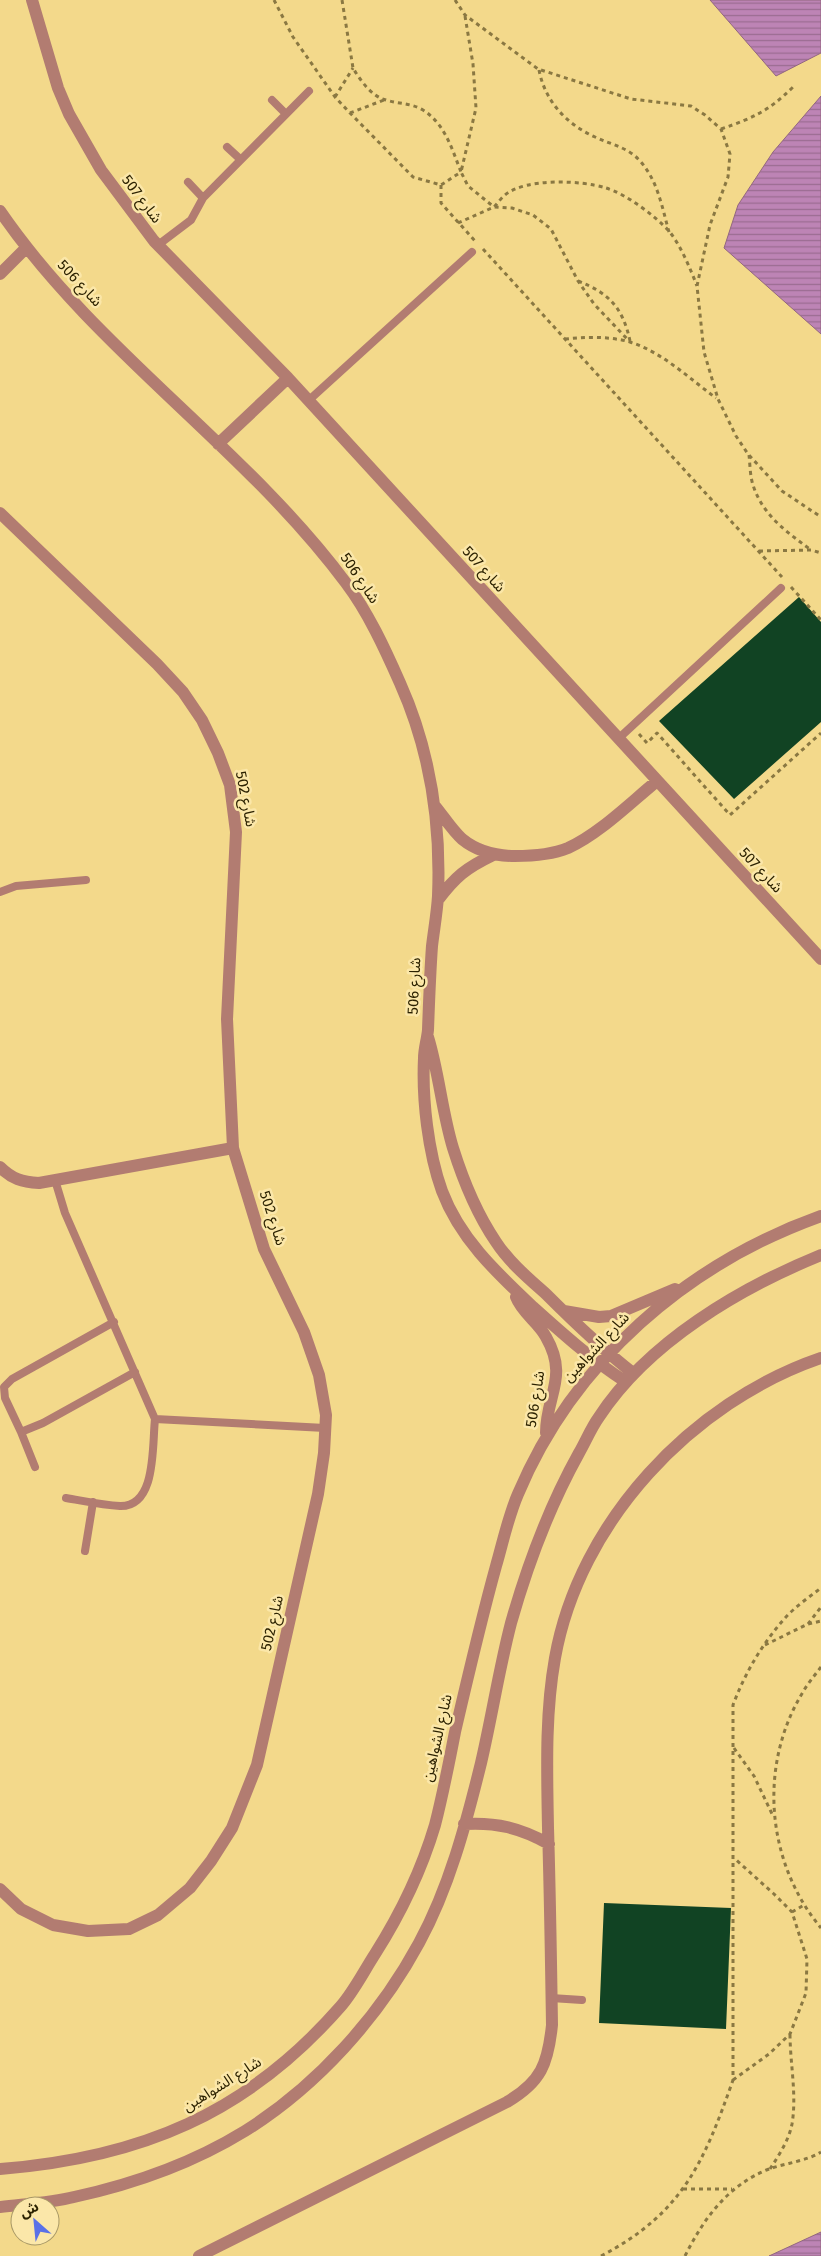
<svg xmlns="http://www.w3.org/2000/svg" width="821" height="2256" font-family="'Fira Sans','Noto Sans Arabic',sans-serif">
  <style>
    .water { fill: url(#water-rules); stroke: #92677f }
    .building { fill: #114323 }
    .lines { fill: none; stroke-linecap: round; stroke-linejoin: round }
    .path { stroke: #8a7842; stroke-width: 3; stroke-dasharray: 4 4; stroke-linecap: butt }
    .lane { stroke: #b27c71; stroke-width: 8 }
    .street { stroke: #b27c71; stroke-width: 12 }
    .labels { text-anchor: middle; dominant-baseline: central; stroke-width: 5; stroke-linejoin: round; paint-order: stroke }
    .street-label { font-size: 15px; fill: #2c2201; stroke: #fbe7a9 }
  </style>
  <defs>
    <pattern id="water-rules" width="6" height="5" patternUnits="userSpaceOnUse" patternTransform="scale(1.25)"><rect width="6" height="5" fill="#bd84b5"/><path d="M0 2.5h6" fill="none" stroke="#9a6c91"/></pattern>
  </defs>
  <rect width="100%" height="100%" fill="#f3d98b"/>
  <path class="water" d="M710,0h111v53l-45,23z
    M821,96v238l-97,-86 14,-43 35,-53z
    M821,2232v24h-52z"/>
  <path class="building" d="M799,597l22,25v100l-87,77 -75,-78z
    M604,1903l127,5 -5,121 -127,-6z"/>
  <g class="lines">
    <path class="path" d="M274,0l19,37 42,60 15,16 63,64 28,8 20,-13c-9,-23 -16,-48 -38,-62 -12,-7 -24,-6 -37,-10 -14,-3 -26,-20 -33,-32l-11,-68
      M455,0l10,15 73,54 93,30 60,7 14,9 16,14 9,25 -2,23 -18,48 -13,61 7,66 14,47 18,37 12,18 34,37 39,26
      M465,16l8,48 3,44 -15,64 7,14 26,21c4,-4 7,-9 11,-12 20,-17 76,-15 101,-7 20,6 48,27 63,43 12,15 21,37 28,55
      M539,70c6,31 27,54 56,67 17,8 33,10 46,25 17,20 21,45 28,70
      M335,97l18,-29
      M350,113l34,-13
      M721,129c32,-11 48,-18 72,-42
      M441,185v18l34,38
      M458,223l36,-16 18,1 21,7 18,14 27,52 16,23 36,38
      M483,249l299,328
      M578,281c31,12 45,27 52,60
      M565,339c21,-2 44,-3 65,3 32,10 60,37 86,56
      M749,455c1,9 1,21 4,30 10,31 34,47 58,65
      M759,551l52,-1 10,3
      M791,587l30,33
      M639,734l8,9 10,-10 73,82 91,-82
      M808,1624l13,-17
      M765,1645l43,-21 13,-3
      M821,1667c-6,8 -13,16 -18,25 -45,73 -37,170 18,236
      M734,1748l20,28 19,40
      M792,1912l12,-7
      M733,2080l36,-26 21,-20 16,-41 1,-34 -15,-47 -18,-18 -40,-36
      M770,2169c9,-14 19,-29 22,-45 5,-29 -2,-61 -2,-90
      M683,2189h49
      M601,2256c82,-43 103,-94 132,-176v-375c12,-32 29,-61 52,-87 10,-11 24,-21 36,-30
      M685,2256c19,-38 43,-71 84,-87 17,-6 38,-8 52,-17"/>
    <path class="lane" d="M272,100l14,14
      M227,147l13,12
      M188,182l15,16
      M158,245l33,-25 12,-22 106,-107
      M308,401l164,-149
      M618,739l163,-151
      M0,892l16,-6 70,-6
      M55,1180l10,33 90,206 170,9
      M114,1322l-102,57 -8,8 1,11 16,34 22,-9 92,-51
      M21,1432l14,35
      M66,1498c18,3 36,7 54,8 37,1 32,-61 35,-87
      M85,1551l8,-49
      M551,1998l31,2"/>
    <path class="street" d="M32,0l26,88 11,26 32,56 53,71 134,137 533,581
      M0,211c96,140 245,236 346,372 22,29 39,66 54,100 30,67 41,140 38,213 -1,17 -4,33 -6,50 -2,28 -3,56 -4,84 -1,10 -4,19 -4,28 -2,41 4,94 18,133 18,48 55,82 91,116 30,27 59,53 93,75
      M0,274l26,-26
      M218,444l70,-66
      M0,513l157,151 26,28 19,28 16,33 12,32 6,47 -9,187 6,129 31,101 40,83 15,43 7,40 -2,38 -6,41 -61,271 -25,63 -21,33 -21,27 -32,27 -29,14 -41,2 -35,-6 -32,-16 -21,-20
      M435,806c9,11 17,24 27,33 16,13 33,17 53,17 18,0 36,-1 53,-8 31,-14 62,-45 89,-67
      M438,900c17,-23 28,-32 55,-45
      M428,1037c11,36 14,75 25,111 10,32 24,66 43,94 13,20 32,36 50,52 28,28 56,55 87,79
      M0,1167c12,12 22,15 39,16l194,-35
      M516,1297c6,16 22,25 30,40 23,40 0,58 0,96
      M564,1311l35,6 12,-1 64,-27
      M464,1824c32,-2 57,4 85,20
      M0,2169c140,-11 247,-55 341,-163 13,-15 23,-35 34,-52 26,-41 46,-82 60,-129 8,-31 14,-62 20,-93 13,-56 26,-112 41,-166 7,-24 12,-49 22,-72 56,-133 169,-230 303,-278
      M0,2207c25,-3 50,-4 74,-10 60,-13 119,-34 171,-66 72,-45 134,-114 174,-188 30,-55 47,-119 62,-180 11,-47 18,-94 30,-140 17,-60 38,-116 68,-170 7,-12 12,-25 20,-36 49,-75 141,-129 222,-162
      M199,2256l308,-154c34,-20 41,-38 45,-77 -1,-66 -2,-132 -4,-197 -1,-57 -3,-114 7,-170 24,-136 137,-256 266,-300"/>
  </g>
  <g class="labels">
    <g class="street-label">
      <text transform="translate(142 199) rotate(53)">شارع 507</text>
      <text transform="translate(80 283) rotate(47)">شارع 506</text>
      <text transform="translate(484 569) rotate(48)">شارع 507</text>
      <text transform="translate(360 578) rotate(56)">شارع 506</text>
      <text transform="translate(246 799) rotate(79)">شارع 502</text>
      <text transform="translate(761 870) rotate(47)">شارع 507</text>
      <text transform="translate(414 986) rotate(-87)">شارع 506</text>
      <text transform="translate(273 1218) rotate(72)">شارع 502</text>
      <text transform="translate(596 1347) rotate(-47)">شارع الشواهين</text>
      <text transform="translate(535 1399) rotate(-81)">شارع 506</text>
      <text transform="translate(272 1623) rotate(-77)">شارع 502</text>
      <text transform="translate(437 1738) rotate(-77)">شارع الشواهين</text>
      <text transform="translate(222 2084) rotate(-32)">شارع الشواهين</text>
    </g>
  </g>
  <g transform="translate(35 2221) rotate(333)"><circle r="24" fill="#fbe7a9" stroke="#a89866"/>
  <path d="M0-4L9 19L0 12L-9 19Z" fill="#5a71e7"/>
  <text y="-8" font-size="14" font-weight="bold" text-anchor="middle" fill="#2c2201">ش</text>
  </g>
</svg>
